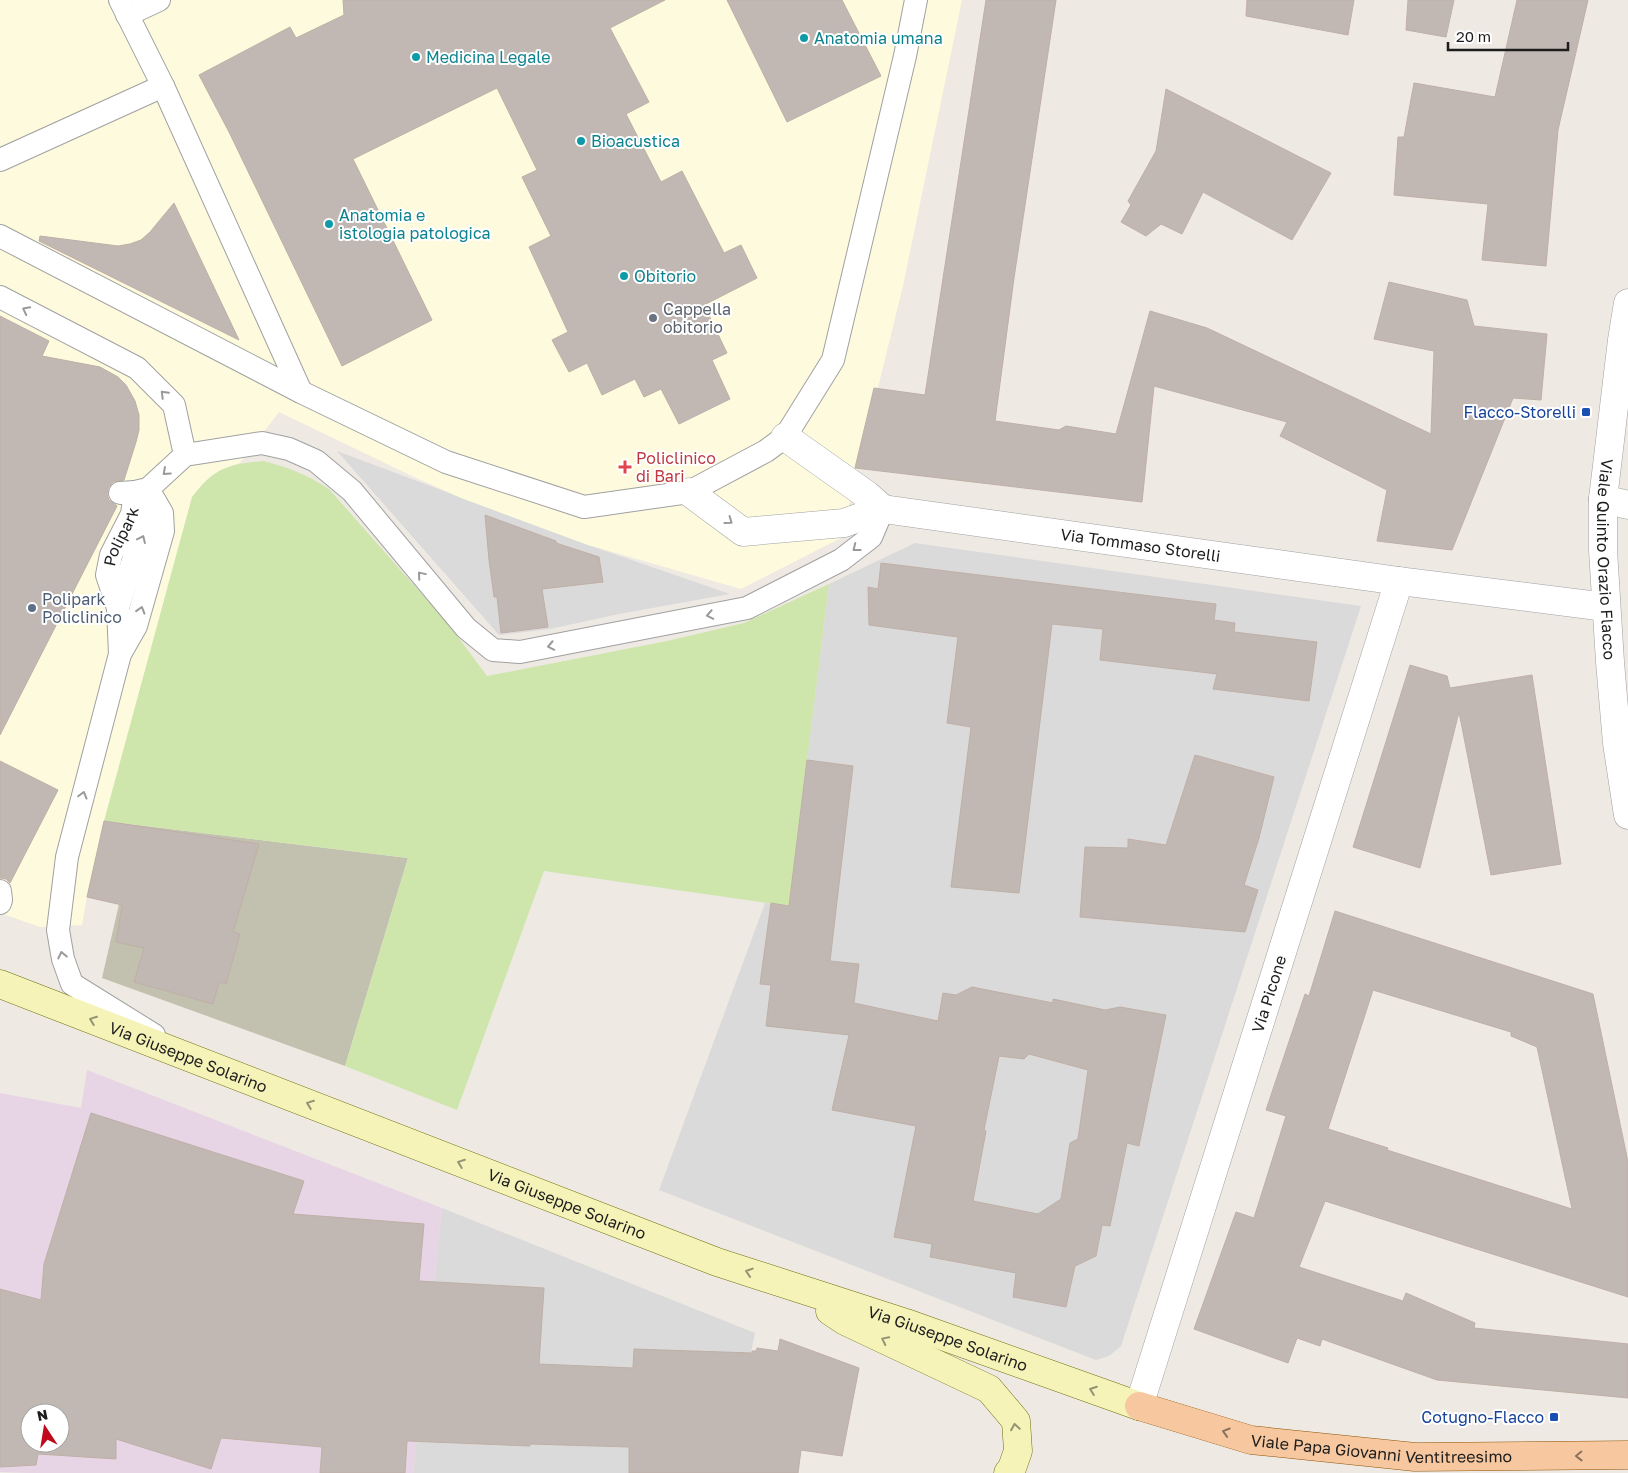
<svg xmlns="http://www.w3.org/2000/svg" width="1628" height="1473" font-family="'Golos Text',sans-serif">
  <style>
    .residential { fill: #dbdada }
    .industrial { fill: #e7d5e5; fill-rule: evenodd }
    .education { fill: #fdfadd }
    .construction { fill: #c2c0af }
    .grass { fill: #cee6ab }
    .building { fill: #c2b8b3; stroke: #bfafa6; fill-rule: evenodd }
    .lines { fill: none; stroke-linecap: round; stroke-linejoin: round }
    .service-casing { stroke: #a1a1a1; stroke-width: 24 }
    .pedestrian-casing { stroke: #a1a1a1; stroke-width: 29 }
    .minor-casing { stroke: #a1a1a1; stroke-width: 29 }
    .tertiary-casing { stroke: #a1a1a1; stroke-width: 29 }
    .secondary-casing { stroke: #6e6f0a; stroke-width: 29 }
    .primary-casing { stroke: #8f5407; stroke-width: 29 }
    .service { stroke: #fff; stroke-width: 22 }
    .pedestrian { stroke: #fff; stroke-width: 28 }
    .minor { stroke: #fff; stroke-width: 28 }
    .tertiary { stroke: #fff; stroke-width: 28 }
    .secondary { stroke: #f6f3b9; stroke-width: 28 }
    .primary { stroke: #f7c89f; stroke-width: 28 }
    .oneway { stroke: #999 }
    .oneway2 { stroke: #949373 }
    .oneway3 { stroke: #8a725e }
    .culture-dot { fill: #0f9aa8; stroke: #fff; stroke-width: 2 }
    .worship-dot { fill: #6b7280; stroke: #fff; stroke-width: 2 }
    .transit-dot { fill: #1a4fb4; stroke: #fff; stroke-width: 2 }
    .health-dot { fill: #e0444e; stroke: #fff; stroke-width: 2 }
    .service-dot { fill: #5c6f8a; stroke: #fff; stroke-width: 2 }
    .labels { text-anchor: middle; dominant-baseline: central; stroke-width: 4; stroke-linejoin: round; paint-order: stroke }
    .culture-label { font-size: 16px; fill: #0d838f; stroke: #fff; text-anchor: start }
    .worship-label { font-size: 16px; fill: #5b616d; stroke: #fff; text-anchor: start }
    .transit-label { font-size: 16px; fill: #164399; stroke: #fff; text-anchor: end }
    .health-label { font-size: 16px; fill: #be3a42; stroke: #fff; text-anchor: start }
    .street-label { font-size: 16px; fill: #1d1d1d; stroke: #fff }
    .service-label { font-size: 16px; fill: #4e5e75; stroke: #fff; text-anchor: start }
  </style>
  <rect width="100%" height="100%" fill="#eee9e3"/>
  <path class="residential" d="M337,451l251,94 142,49 -111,20 -69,15 -51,6z
    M915,543l446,63 -240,740 -12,10 -13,4 -437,-170 106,-287 24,2 40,-321z
    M442,1208l313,125 -15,73 -6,67h-321z"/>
  <path class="industrial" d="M87,1070l355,138 -29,265h-384l-29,-1v-379l81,15zM30,1413h30v30h-30z"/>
  <path class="education" d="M0,0h962l-59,286 -62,252 -100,51 -153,-44 -127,-47 -47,-21 -135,-65 -39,51 -22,8 -131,426 -5,28 -42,2 -40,-14z"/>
  <path class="construction" d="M104,821l304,37 -63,208 -243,-88 17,-74 -32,-7z"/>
  <path class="grass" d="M263,461c27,7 43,13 66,28l120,136 38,51 180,-35 77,-18 85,-39 -40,322 -245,-35 -87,239 -112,-44 63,-208 -304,-37 88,-324c22,-29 36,-33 71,-36z"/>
  <path class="building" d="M343,0h322l-55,28 39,74 -23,12 35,68 21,-11 42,82 17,-8 16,33 -53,27 23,48 -15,7 18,39 -51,25 -18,-35 -17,8 -9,-18 -33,16 -15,-32 -18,9 -17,-32 16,-8 -39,-85 22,-11 -29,-59 15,-7 -40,-82 -144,71 79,161 -90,46 -113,-234 -30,-57 91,-48 6,11 48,-23z
    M727,0h115l39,76 -94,46z
    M986,0h70l-42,278 -19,143 64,9 7,-4 50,8 34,-123 57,17 224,106 3,-83 -60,-12 15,-57 78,18 7,26 73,8 -6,66 -28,-2 -61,152 -75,-9 10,-51 -107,-54 7,-14 -133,-36 -12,116 -287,-34 19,-80 51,7z
    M1247,0h107l-6,35 -102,-19z
    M1408,0h46l-8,37 -40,-7z
    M1517,0h71l-30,130 -12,136 -64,-6 6,-56 -94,-9 4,-58h6l10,-54 81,14z
    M1166,89l165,84 -39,67 -89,-48 -21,42 -21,-10 -15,12 -25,-14 10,-17 -3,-4 28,-50z
    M174,203l65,137 -200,-99 1,-5 78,10 12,-2 11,-4 9,-8z
    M0,316l49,25 -7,15 58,11 18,10 8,8 9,16 4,14v15l-3,12 -12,38 -11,2 -5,6 -1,6 2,6 8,6 -117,229z
    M485,515l71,26v2l43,14 4,25 -61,7 6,38 -47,6 -4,-36h-3l-5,-37z
    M881,563l335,41 -2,16 21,3 -1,9 83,10 -8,59 -96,-12 4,-15 -117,-14 3,-31 -51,-5 -33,269 -68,-6 20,-160 -24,-4 11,-86 -89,-12 -1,-38 10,2z
    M1410,665l37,11 3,12 82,-13 29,189 -70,11 -32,-163 -39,156 -67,-21z
    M1195,755l79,22 -15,61 -15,47 14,5 -13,42 -165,-15 5,-70 43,1v-9l38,6z
    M807,760l46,6 -23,195 29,3 -5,39 84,18 5,-28 13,2 16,-8 81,16v-4l52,11 15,-3 46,8 -27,131 -12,-3 -17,83 -8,-1 -6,31 -21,10 -9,41 -53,-10 3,-24 -86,-16 2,-13 -38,-7 22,-111 -84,-16 17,-75 -83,-9 5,-41 -11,-1 11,-81 18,3zM1029,1054l59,16 -10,69 -8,4 -9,56 -23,15 -65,-13 13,-70 -2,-1 15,-74 25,3z
    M0,761l58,29 -48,93 -4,-4 -6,-1z
    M104,821l155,23 -26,88 7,2 -14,50 -7,-2 -6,22 -79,-22 10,-34 -28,-6 6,-37 -35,-8z
    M1335,911l258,83 35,168v135l-303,-96 -26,66 104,34 3,-8 69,30 -1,5 154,16v54l-191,-18 -115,-41 -2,7 -23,-8 -9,25 -94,-34 42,-117 18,6 32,-102 -20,-6 39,-116 4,2zM1373,990l138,42v4l26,11 35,162 -185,-59 1,-2 -60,-19z
    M91,1113l213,68 -11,33 131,10 -5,57 125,7 -5,76 94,4 1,-19 118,4v-2h4l1,-3 21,3 2,-12 79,29 -17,88 -41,-6 -3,23h-169v-26l-99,-3v2l-123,-5 -2,32h-85l2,-26 -101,-9 -10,31 -95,-30v20l-78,-5 -2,11 -36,2v-178l41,11 3,-36zM30,1413h30v30h-30z"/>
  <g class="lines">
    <defs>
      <g id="service">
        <path d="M120,0l43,86 138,306"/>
        <path d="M127,15l32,-15"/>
        <path d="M0,160l163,-74"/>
        <path d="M0,236l301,156 145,70 138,45 105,-15 77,-41 19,-14 48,-77 72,-304 11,-56"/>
        <path d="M0,297l137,71 37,37 11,50"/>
        <path d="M148,489l14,24 1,18 -27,95 -16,28 -53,203 -9,73 5,29 9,25 82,51"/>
        <path d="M120,493l15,-1 13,-3 37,-34 77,-12 27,6 27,12 36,30 114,137 27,22 27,2 227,-44 94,-48 30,-23 12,-28"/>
        <path id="s1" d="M118,608l-11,-33 4,-20 21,-41 3,-22"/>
        <path d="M120,654l-2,-46 17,-54 15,-32 -2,-24"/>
        <path d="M0,891l1,9 -1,3"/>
      </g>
      <path id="pedestrian" d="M785,437l82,58 16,14"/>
      <g id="minor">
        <path id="s2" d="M689,492l54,40 101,-9 39,-14 516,72 207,26"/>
        <path d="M1603,499l25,6"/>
        <path id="s3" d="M1139,1406l260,-825"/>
      </g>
      <g id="tertiary">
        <path id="s4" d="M1628,303l-6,37 -19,159v51l7,112 7,81 11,72"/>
      </g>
      <g id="secondary">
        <path id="s5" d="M0,984l717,278 189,61 233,83"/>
        <path d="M830,1311l15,10 144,68 27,32 2,30 -6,17 -4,5"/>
      </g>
      <g id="primary">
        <path id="s6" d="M1139,1406l112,34 164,17 213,-2"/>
      </g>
    </defs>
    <use href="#service" class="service-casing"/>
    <use href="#pedestrian" class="pedestrian-casing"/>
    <use href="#minor" class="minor-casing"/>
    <use href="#tertiary" class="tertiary-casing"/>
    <use href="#secondary" class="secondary-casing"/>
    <use href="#primary" class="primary-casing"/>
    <use href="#service" class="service"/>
    <use href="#pedestrian" class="pedestrian"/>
    <use href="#minor" class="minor"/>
    <use href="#tertiary" class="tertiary"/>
    <use href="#secondary" class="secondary"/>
    <use href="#primary" class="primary"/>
  </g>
  <defs><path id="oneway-chevron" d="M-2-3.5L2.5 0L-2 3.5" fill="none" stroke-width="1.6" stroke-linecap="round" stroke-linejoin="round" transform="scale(1.25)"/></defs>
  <g class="oneway">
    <use href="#oneway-chevron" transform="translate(26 310) rotate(-153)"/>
    <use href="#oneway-chevron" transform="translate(164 394) rotate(-135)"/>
    <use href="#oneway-chevron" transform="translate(166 472) rotate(138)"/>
    <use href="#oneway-chevron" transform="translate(729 521) rotate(36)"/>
    <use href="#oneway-chevron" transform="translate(142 539) rotate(-65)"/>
    <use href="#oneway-chevron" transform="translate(856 548) rotate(142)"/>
    <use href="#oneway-chevron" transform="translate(421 575) rotate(-130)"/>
    <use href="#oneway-chevron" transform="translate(141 610) rotate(-73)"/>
    <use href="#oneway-chevron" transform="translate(710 615) rotate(169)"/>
    <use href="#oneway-chevron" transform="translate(551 646) rotate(169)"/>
    <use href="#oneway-chevron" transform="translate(83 795) rotate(-75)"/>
    <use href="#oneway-chevron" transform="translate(62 955) rotate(-102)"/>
  </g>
  <g class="oneway2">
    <use href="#oneway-chevron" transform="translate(93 1020) rotate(-159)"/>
    <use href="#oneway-chevron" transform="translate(310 1104) rotate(-159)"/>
    <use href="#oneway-chevron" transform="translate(461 1163) rotate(-159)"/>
    <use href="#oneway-chevron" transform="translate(749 1272) rotate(-162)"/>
    <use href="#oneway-chevron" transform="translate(885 1340) rotate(-154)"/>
    <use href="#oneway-chevron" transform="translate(1093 1390) rotate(-160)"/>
    <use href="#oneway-chevron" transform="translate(1015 1427) rotate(-99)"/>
  </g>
  <g class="oneway3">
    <use href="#oneway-chevron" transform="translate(1226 1432) rotate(-163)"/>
    <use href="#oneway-chevron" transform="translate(1579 1456) rotate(179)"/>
  </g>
  <g class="culture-dot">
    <circle cx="804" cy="38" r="5"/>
    <circle cx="416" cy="57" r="5"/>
    <circle cx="581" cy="141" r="5"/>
    <circle cx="329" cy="224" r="5"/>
    <circle cx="624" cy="276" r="5"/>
  </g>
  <circle class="worship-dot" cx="653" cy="318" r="5"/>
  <g class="transit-dot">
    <rect x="1581" y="407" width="10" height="10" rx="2.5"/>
    <rect x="1549" y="1412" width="10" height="10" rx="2.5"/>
  </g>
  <path class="health-dot" d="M622.5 459.5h5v5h5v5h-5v5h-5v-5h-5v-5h5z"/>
  <circle class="service-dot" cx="32" cy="608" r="5"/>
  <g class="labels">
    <g class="culture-label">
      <text x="814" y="38">Anatomia umana</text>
      <text x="426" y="57">Medicina Legale</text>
      <text x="591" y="141">Bioacustica</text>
      <text x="339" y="215">Anatomia e<tspan x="339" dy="18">istologia patologica</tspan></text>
      <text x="634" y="276">Obitorio</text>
    </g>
    <g class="worship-label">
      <text x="663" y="309">Cappella<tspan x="663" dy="18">obitorio</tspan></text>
    </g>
    <g class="transit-label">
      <text x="1576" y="412">Flacco-Storelli</text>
      <text x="1544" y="1417">Cotugno-Flacco</text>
    </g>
    <g class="health-label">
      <text x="636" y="458">Policlinico<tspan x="636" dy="18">di Bari</tspan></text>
    </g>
    <g class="street-label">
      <text stroke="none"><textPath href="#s1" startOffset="76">Polipark</textPath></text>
      <text stroke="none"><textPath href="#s2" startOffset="470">Via Tommaso Storelli</textPath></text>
      <text stroke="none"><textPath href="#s4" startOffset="258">Viale Quinto Orazio Flacco</textPath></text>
      <text stroke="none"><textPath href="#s3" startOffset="432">Via Picone</textPath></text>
      <text stroke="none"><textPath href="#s5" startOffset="202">Via Giuseppe Solarino</textPath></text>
      <text stroke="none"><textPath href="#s5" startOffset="608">Via Giuseppe Solarino</textPath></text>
      <text stroke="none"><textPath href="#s5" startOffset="1012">Via Giuseppe Solarino</textPath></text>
      <text stroke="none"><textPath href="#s6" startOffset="248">Viale Papa Giovanni Ventitreesimo</textPath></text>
    </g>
    <g class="service-label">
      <text x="42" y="599">Polipark<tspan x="42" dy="18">Policlinico</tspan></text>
    </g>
  </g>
  <g transform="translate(45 1428) rotate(348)"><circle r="24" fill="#ffffff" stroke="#a5a5a5"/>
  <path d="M0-4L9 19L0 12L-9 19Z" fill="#c1091c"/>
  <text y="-8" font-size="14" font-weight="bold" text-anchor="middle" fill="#1d1d1d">N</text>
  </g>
  <path d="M1448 42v8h120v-8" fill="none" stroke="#1d1d1d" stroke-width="2.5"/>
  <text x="1456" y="42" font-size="15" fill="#1d1d1d" stroke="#ffffff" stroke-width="4" paint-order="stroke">20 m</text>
</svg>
